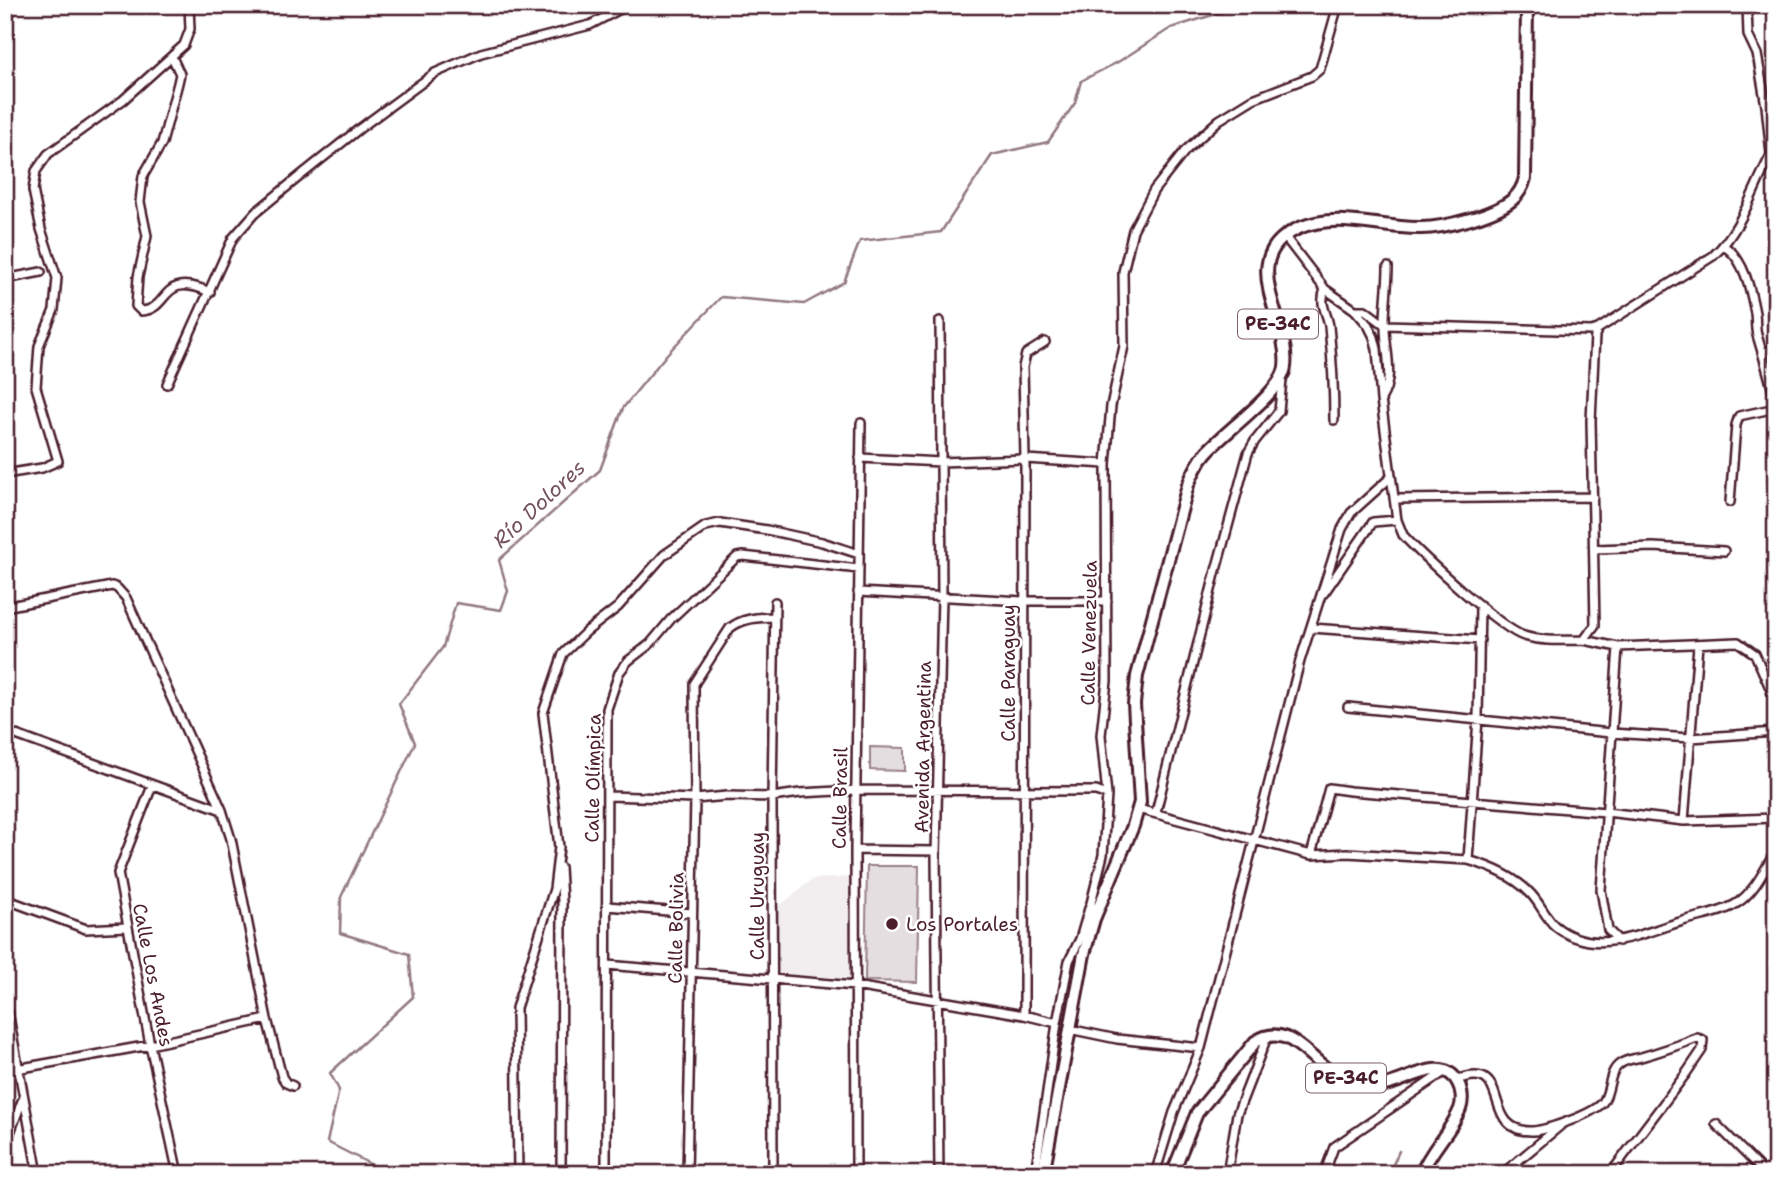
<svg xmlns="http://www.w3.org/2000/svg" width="1781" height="1179" font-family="'Shantell Sans',sans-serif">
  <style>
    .built { fill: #f2eeef }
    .pitch { fill: #e5dee0; stroke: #987e86; stroke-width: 2 }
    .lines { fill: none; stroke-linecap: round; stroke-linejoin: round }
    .stream { stroke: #91787e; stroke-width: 2.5 }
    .street-casing { stroke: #4a1f2b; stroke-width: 12 }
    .primary-casing { stroke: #4a1f2b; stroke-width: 16 }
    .street { stroke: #fff; stroke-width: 7 }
    .primary { stroke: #fff; stroke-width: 10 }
    .poi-dot { fill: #4a1f2b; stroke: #fff; stroke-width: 2.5 }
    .labels { text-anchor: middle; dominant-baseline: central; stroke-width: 5; stroke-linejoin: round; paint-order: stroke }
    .shield { fill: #fff; stroke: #80626b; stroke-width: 2 }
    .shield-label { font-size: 18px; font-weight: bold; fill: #4a1f2b }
    .street-label { font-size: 19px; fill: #4a1f2b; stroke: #fff }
    .poi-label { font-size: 19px; fill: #4a1f2b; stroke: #fff; text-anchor: start }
    .water-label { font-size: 21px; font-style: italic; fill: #74535c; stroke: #fff }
  </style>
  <rect width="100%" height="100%" fill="#fff"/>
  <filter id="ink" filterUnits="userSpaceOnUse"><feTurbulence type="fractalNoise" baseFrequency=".0143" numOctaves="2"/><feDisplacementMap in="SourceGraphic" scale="14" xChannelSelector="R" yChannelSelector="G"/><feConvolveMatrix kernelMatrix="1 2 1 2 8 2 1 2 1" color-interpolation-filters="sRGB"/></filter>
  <g filter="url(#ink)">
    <path class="built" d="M849,877v104l-71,-7v-67l35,-28z"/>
    <path class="pitch" d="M870,747l35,1v23l-35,-1z
      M867,866h52l-2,116 -52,-1z"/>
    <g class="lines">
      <path class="stream" d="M383,1174l-1,-4 -55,-28 12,-52 -9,-17 83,-76 -4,-43 -69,-21 1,-36 74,-154 -16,-39 44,-57 13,-44 45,7 7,-19 -9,-31 101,-90 23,-62 44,-54 54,-57 83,7 40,-22 16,-41 81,-9 51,-77 56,-13 27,-39 6,-22 37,-19 53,-34 74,-23
        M1383,1174l9,-7 7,-16"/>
      <defs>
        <path id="street" d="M1747,5l1,30 9,19 9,52 5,48
          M172,57l8,17 -2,9 -16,60 -19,33 -3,26 7,34 -9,41 -2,29 5,5c30,-1 18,-41 69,-19
          M1285,237l40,52 30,21 13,15 6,12 3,12 4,51 16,120 6,15c18,20 99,95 121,101 19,6 41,4 60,4l11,-15 -4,-204 4,-86 3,-6 115,-73c32,-30 41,-73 63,-110
          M1723,246c21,10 28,46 32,67 1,7 0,15 2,22 7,23 13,45 19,68
          M5,279l36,-7
          M1325,289c-6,16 2,23 4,37 3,31 5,63 5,94
          M1355,310h10l20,15 206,6 7,-2
          M1764,352l12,-4
          M167,384l66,-146 22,-25 45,-37 59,-47 76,-56 46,-20 109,-28 38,-20
          M1381,399c15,-23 3,-51 4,-76 0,-19 3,-38 3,-56
          M860,458l81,4 84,-3 81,5
          M5,474l37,-6 16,-7 -22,-74 3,-41 15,-36 3,-32 -16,-49 -8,-39 3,-19 12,-17 75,-54 61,-55 6,-16 -1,-24
          M1394,499l199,-2
          M1730,502l6,-77 3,-9 37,-8
          M1595,549l58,-2 71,4
          M858,592l165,9h84
          M1324,593l49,-71 24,-2
          M5,607l107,-21 5,2 9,10 96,212 9,29 36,180 15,58 4,6 7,3
          M1312,628l168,12
          M1584,640l34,7 120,-5 17,12 21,47
          M1618,647l-17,243 7,40 11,11
          M1348,707l263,26 80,5 85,-6
          M5,731l217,79
          M152,786l-34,87 32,172 28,129
          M609,796l86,3 32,-3 45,1 28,-4 56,-3 240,1 11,4
          M1138,809l173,46 36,-2 121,7c21,6 45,16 61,32 10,9 16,25 26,34 40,32 87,7 128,-5 16,-5 36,-7 51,-16 20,-11 31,-36 42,-55
          M1156,812l59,-238 33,-121 7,-12 24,-30 3,-31
          M1684,821l14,-176
          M855,850l81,1
          M1311,855l18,-67 21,3 256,21 78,9 92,-3
          M1468,860l10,-141 2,-114
          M560,867l2,35 -1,272
          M5,899l81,30 41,-2
          M607,906l85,7
          M1094,919l-3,-16 12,-48 4,-60 -6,-60 6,-54 -1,-217 5,-58 13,-60 -1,-74 10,-42 21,-40 31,-39 34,-31 34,-21 59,-23 8,-7 18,-64
          M607,965l248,21 169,29 33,8
          M5,995l33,179
          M1024,1015l1,-556 -2,-92 3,-13 19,-12
          M1069,1029l48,10 84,9
          M5,1071l145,-26 117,-26
          M1457,1080c58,-22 21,53 76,51 14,-1 61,-17 70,-29 8,-11 5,-30 17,-38 7,-5 14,-5 21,-7 18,-5 38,-12 56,-19l6,2 -1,10 -17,25 -75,99
          M1716,1124l50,50
          M5,1146l17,-45
          M1228,1167l10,7
          M518,1174l-2,-166 38,-119 5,-42 -16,-134 20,-59 24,-23 31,-24 46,-52 42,-29 14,-3 47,7 55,12 37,12
          M606,1174l1,-465 12,-36 9,-12 22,-17 21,-25 66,-62 6,-1 116,13
          M687,1174l8,-375 -1,-115 36,-56c14,-11 28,-10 45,-11
          M773,1174l-1,-377 3,-195
          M856,1174l-1,-324 6,-427
          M939,1174l-3,-319 6,-259 -2,-275
          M1035,1174l22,-151 12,-62 11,-22 10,-34
          M1155,1174l19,-62 27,-64 99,-387 42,-132 9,-16 40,-36
          M1227,1174l10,-60 30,-77
          M1324,1174l10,-27 110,-75
          M1502,1174l58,-48"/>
        <path id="primary" d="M1043,1174l41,-220 10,-35 39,-93 7,-24 -6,-98 3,-28 51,-191c5,-12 10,-23 18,-32 18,-21 76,-61 79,-86 6,-47 -52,-109 14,-139 40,-17 80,1 122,0 23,0 73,-13 91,-28 7,-6 11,-13 13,-22l2,-173
          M1172,1174l25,-61 58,-71c34,-23 54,20 82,33 14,6 32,11 47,10 21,-2 59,-32 74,-2 4,7 5,18 2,26 -9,23 -30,41 -39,65"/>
      </defs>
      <use href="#street" class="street-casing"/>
      <use href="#primary" class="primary-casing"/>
      <use href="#street" class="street"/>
      <use href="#primary" class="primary"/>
    </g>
  </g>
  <circle class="poi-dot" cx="892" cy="924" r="7"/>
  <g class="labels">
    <g class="shield">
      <rect x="1238" y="309.5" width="80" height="29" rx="5"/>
      <rect x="1306" y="1063.5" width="80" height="29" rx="5"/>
    </g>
    <g class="shield-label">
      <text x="1278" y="324">PE-34C</text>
      <text x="1346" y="1078">PE-34C</text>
    </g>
    <g class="street-label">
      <text transform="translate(1089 633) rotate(-89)">Calle Venezuela</text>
      <text transform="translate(1008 673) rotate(-90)">Calle Paraguay</text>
      <text transform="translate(923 747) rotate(-89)">Avenida Argentina</text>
      <text transform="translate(593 778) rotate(-89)">Calle Olímpica</text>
      <text transform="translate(840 798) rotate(-89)">Calle Brasil</text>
      <text transform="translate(757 896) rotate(-90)">Calle Uruguay</text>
      <text transform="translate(676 928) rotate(-89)">Calle Bolivia</text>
      <text transform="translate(153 975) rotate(79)">Calle Los Andes</text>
    </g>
    <g class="poi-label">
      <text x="906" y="924">Los Portales</text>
    </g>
    <g class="water-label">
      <text transform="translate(539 504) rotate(-43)">Río Dolores</text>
    </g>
  </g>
  <rect width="1781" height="1179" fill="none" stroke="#fff" stroke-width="28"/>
  <rect x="14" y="14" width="1753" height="1151" fill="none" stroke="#4a1f2b" stroke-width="2.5" filter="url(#ink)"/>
</svg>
